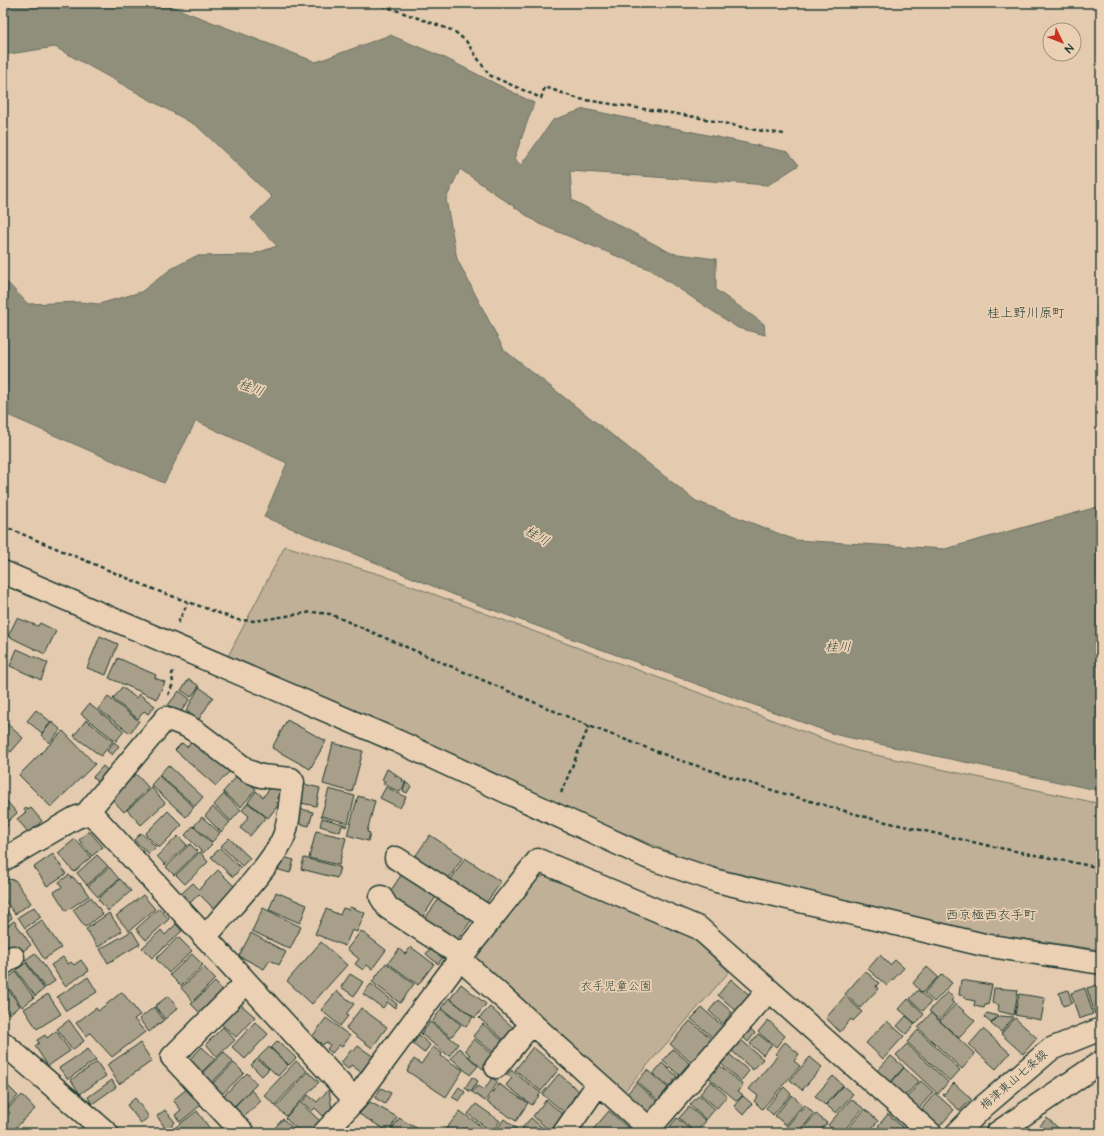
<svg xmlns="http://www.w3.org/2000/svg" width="1104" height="1136" font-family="'Architects Daughter','Klee One',sans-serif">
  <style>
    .green { fill: #bfb097; stroke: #6f7666 }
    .water { fill: #908f7b; stroke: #636e5f }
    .building { fill: #a79f89; stroke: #1f3d34 }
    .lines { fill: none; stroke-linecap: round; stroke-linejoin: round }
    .minor-casing { stroke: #1f3d34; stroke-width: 25 }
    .major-casing { stroke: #1f3d34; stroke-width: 25 }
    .path { stroke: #1f3d34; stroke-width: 2.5; stroke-dasharray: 4 3; stroke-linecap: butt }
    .minor { stroke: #ecd0b3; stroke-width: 22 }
    .major { stroke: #ecd0b3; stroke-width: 22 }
    .labels { text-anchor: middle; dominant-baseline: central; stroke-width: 3.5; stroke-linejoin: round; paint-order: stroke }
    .park-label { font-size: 12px; fill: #2f483e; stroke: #ecd0b3 }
    .street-label { font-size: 12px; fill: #1f3d34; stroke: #ecd0b3 }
    .neighbourhood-label { font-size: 13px; fill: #1f3d34; stroke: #ecd0b3 }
    .water-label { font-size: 13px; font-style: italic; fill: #30493f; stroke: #ecd0b3 }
  </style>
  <rect width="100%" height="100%" fill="#e4caae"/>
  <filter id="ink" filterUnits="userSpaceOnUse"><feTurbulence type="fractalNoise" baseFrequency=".025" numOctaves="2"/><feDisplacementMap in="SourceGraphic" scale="8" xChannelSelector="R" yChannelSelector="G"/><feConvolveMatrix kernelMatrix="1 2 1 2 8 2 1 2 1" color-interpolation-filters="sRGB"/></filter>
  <g filter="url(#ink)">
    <path class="green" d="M285,546l97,29 471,175 248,54v146l-172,-25 -208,-52 -146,-60 -349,-153z
      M547,875l140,58 42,39 -106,121 -145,-126 -2,-15 51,-69z"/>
    <path class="water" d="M3,3h159l154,59 74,-27 55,23 89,45 -20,56 7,6 32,-45 31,-11 204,43 11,13 -31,20 -198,-14 2,29 99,53 45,6v31l48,34 1,11 -27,-7 -87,-58 -112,-46 -79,-55 -14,30 11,60 47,91 192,151 99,39 150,9 156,-43v285l-264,-56 -358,-130 -215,-88 23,-54 -91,-42 -32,62 -161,-70v-135l25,26 52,-2 19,2 42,-12 30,-23 25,-13 55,-1 26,-9 -26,-28 21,-21 -75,-71 -142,-79 -52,8z"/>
    <path class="building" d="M17,618l21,8 2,-3 16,8 -11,23 -37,-18z
      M100,636l18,8 -12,31 -19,-7z
      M17,649l31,14 -7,17 -31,-14z
      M118,658l38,17 -1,3 10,4 -8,17 -48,-21z
      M189,679l10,7 -8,11 -10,-7z
      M122,687l14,11 3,-4 16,12 -7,8 -4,-3 -6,8 -25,-20z
      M199,687l14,10 -17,27 -9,-6 3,-5 -4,-2z
      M179,691l11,8 -10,14 -12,-8z
      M108,697l31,24 -9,12 -32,-24z
      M89,704l35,27 -8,10 -35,-27z
      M36,710l15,12 -9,11 -15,-12z
      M86,720l27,21 -12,15 -27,-20z
      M287,720l39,21 -16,28 -38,-21z
      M5,722l18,16 -12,14 -8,-7v-20z
      M52,722l9,8 -12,13 -8,-8z
      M63,731l32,33 -44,43 -32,-32z
      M194,739l36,32 -14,15 -41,-36 7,-7 5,4z
      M114,742l5,4 -7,9 -5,-4z
      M333,743l30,8 -11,41 -29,-8z
      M3,748l6,5 -6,7z
      M168,765l35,32 -8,9 -36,-31z
      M103,766l9,8 -10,12 -9,-9z
      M387,769l9,5 -1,2h2l6,3 -1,2 4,1 -6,10 -17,-8 2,-3 -3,-1z
      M136,774l13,14 -25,24 -13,-14z
      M159,776l35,31 -8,10 -35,-32z
      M237,776l7,6 1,-2 11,9 -15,18 -18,-15z
      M300,783l20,5 -4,18 -20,-4z
      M406,783l5,3 -4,7 -4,-2z
      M273,784l10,8 -8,9 4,3 -11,14 -20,-16 8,-11 7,6z
      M386,787l20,10 -6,11 -20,-10z
      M152,788l13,15 -24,22 -14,-15z
      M329,789l26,7 -7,27 -27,-7z
      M224,794l17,16 -10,11 -17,-16z
      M358,796l17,5 -8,31 3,1 -2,8 -21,-6z
      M3,797l14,16 -11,10 2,2 -5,5z
      M248,803l18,14 -16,19 -10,-8 9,-12 -7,-6z
      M26,807l2,3 3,-2 11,13 -13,12 -12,-14 9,-7 -2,-2z
      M213,807l17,15 -9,10 -16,-16z
      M297,808l16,4 -4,14 -16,-4z
      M168,811l14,14 -23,23 -14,-14z
      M202,817l18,16 -8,9 -18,-16z
      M322,818l21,6 4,1 -1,2 -4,-2 -2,7 -20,-6z
      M193,826l19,18 -9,9 -18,-18z
      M89,831l14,16 -11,9 -13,-16z
      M316,831l30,7 -7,27 -30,-7z
      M141,833l15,14 -7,7 -15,-14z
      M430,835l33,22 -16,24 -33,-23z
      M178,836l9,9 -22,20 -8,-9z
      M229,838l21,20 -8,8 -21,-20z
      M75,839l16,18 -17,15 -16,-19z
      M190,844l8,8 -24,23 -8,-8z
      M220,848l21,20 -8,9 -22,-20z
      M200,852l8,10 -23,22 -9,-9z
      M53,854l13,20 -19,12 -13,-19z
      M97,855l11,11 -21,19 -10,-12z
      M279,856l15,4 -4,13 -14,-4z
      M304,858l36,9 -3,11 -36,-9z
      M465,858l36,24 -17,24 -35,-24z
      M109,867l10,12 -21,18 -10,-11z
      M218,870l18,18 -22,21 -15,-15 -9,9 -9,-9 12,-11 6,6z
      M404,871l34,23 -17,25 -34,-23z
      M69,875l2,3 2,-1 6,7 1,-1 9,13 -23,15 -12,-19 8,-5 -3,-5z
      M6,879l9,1 16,23 -16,11 -12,-16v-17z
      M120,879l11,12 -23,20 -10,-12z
      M276,892l31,13 -7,18 -31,-13z
      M143,895l12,14 -26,22 -13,-15z
      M441,896l32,22 -18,25 -32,-22z
      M91,897l12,17 -18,13 -12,-17z
      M3,906l9,12 -9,7z
      M34,907l7,10 -16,11 -7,-11z
      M350,907l15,6 -8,19 -5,-2 -7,16 -30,-12 11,-25 14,6 3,-7 6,2z
      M159,908l10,11 -23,21 -10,-11z
      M263,908l38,19 -11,22 -38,-18z
      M109,913l13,18 -24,16 -12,-18z
      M42,920l19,28 -17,11 -18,-28z
      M14,921l17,24 -12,9h-12l-4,-6v-19z
      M176,924l6,7 -30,27 -10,-10 19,-18 4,5z
      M132,931l8,13 -32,19 -8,-14z
      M361,931l25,19 -14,19 -5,-4 -4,5 -8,-6 4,-5 -12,-10z
      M251,933l35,19 -7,13 -9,-5 -6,9 -25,-13z
      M178,937l14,14 -23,22 -13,-14z
      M321,942l26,23 -35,39 -25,-23z
      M411,947l23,17 -16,21 -30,-22 11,-14 6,5z
      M431,947l13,9 -6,8 -12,-10z
      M35,953l20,28 -10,7 -20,-28z
      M192,954l11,11 -22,21 -11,-11z
      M880,955l10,10 5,-5 9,8 -17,18 -19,-17z
      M63,957l5,7 3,-2 3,3 7,-5 8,11 -24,15 -14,-21z
      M26,963l18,26 -9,7 -19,-26z
      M386,963l28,21 -14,19 -28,-21z
      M204,967l11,12 -22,22 -12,-13z
      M927,967l11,10 -16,16 -9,-10z
      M865,971l14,12 -3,3 2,3 -18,19 -15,-14z
      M16,972l18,26 -12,9 -18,-26z
      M350,974l13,8 -9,14 -13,-9z
      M942,974l10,9 -18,19 -10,-9z
      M88,977l9,15 -31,19 -9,-14z
      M731,979l22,19 -13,16 -22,-19z
      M961,980l31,5 -4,20h-3l-1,3 -10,-2 1,-5 -10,-2v-3l-6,-1z
      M3,982l17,24 -11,8 -6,-8z
      M215,982l11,12 -23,22 -12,-12z
      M371,984l26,20 -2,4 -8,-6 -4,6 -20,-14z
      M461,984l25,20 -11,14 -25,-19z
      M1101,984v28l-6,2 -8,-26z
      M994,988l24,2 -4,25 -16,-4 1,-6 -7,-2z
      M1085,988l8,26 -14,5 -8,-26z
      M918,990l13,12 -8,9 -13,-12z
      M1068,990l4,13 -9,3 -4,-13z
      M337,991l17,13 -8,10 2,2 -8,10 -19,-16z
      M122,992l18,23 -6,4 11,13 -33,25 -22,-24 -4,3 -10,-13 20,-15 2,3z
      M947,992l7,6 -3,3 3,2 -15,17 -10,-9z
      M48,994l13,20 -24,15 -13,-20z
      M1019,994l26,4 -4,22 -26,-5z
      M168,996l10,12 -13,11 -10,-13z
      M845,996l17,16 -9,9 -2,-2 -11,13 -14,-14z
      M449,998l24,19 -7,10 -25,-19z
      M908,999l16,15 -8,10 -17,-15z
      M718,1000l14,12 -9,12 -14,-13z
      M239,1003l16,14 -19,20 -16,-14z
      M956,1004l19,17 -16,17 -19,-17z
      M154,1007l10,13 -15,12 -10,-13z
      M490,1007l26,23 -10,12 -27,-24z
      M361,1008l26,19 -15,21 -26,-20z
      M702,1008l25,22 -10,11 -26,-22z
      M441,1009l20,16 -10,12 -19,-15z
      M931,1013l44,41 -13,15 -44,-41z
      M987,1013l11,3 -7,7 -7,-6z
      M906,1016l9,8 -9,10 -9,-8z
      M999,1016l15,1 -13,15 -10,-8z
      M326,1018l24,18 -8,11 -3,-2 -7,8 -5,-4 3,-4 -4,-3 -3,3 -11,-8z
      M1015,1018l22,20 -14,16 -22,-20z
      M69,1020l15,21 -12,9 -15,-21z
      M768,1020l17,16 -9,11 -18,-15z
      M690,1021l23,19 -20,24 -23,-20z
      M887,1021l17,15 -21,23 -17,-16z
      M255,1022l13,12 -23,25 -13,-12z
      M430,1022l28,22 -9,12 -28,-22z
      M483,1024l22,19 -10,11 -22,-18z
      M223,1027l12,13 -18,17 -11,-13z
      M748,1027l7,6 -7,9 -6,-6z
      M983,1029l27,24 -14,16 -27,-24z
      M918,1030l42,40 -10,11 -43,-39z
      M56,1031l14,20 -22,15 -13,-20 4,-3 -2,-3 8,-5 2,3z
      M758,1034l14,11 -9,10 -13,-11z
      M419,1035l11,10 -6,8 -11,-9z
      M474,1039l18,15 -3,4 2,2 -8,9 -15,-13 2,-1 -5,-5z
      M741,1040l22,19 -10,11 -21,-19z
      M278,1041l18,17 -7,7 -18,-17z
      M785,1042l14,12 -5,7 6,5 -38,43 -8,-8 4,-5 -9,-7 29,-34 -3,-1z
      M140,1043l12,18 -33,23 -12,-19z
      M907,1044l41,38 -10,12 -42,-39z
      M358,1046l16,11 -12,16 -11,-8 -3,4 -7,-6 11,-14 2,2z
      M202,1047l13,12 -17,17 -13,-12z
      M269,1047l19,18 -10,11 -20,-18z
      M433,1047l9,6 -1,3 22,14 -17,27 -39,-26 7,-12 7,5z
      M533,1047l26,22 -18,22 -26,-21z
      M459,1048l19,18 -8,9 -19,-17z
      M88,1049l8,11 -28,19 -9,-11z
      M673,1049l16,14 -10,12 -16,-14z
      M224,1052l9,10 -23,22 -10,-9z
      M729,1054l20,17 -8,10 -20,-17z
      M891,1056l13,11 -15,17 -13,-12z
      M810,1057l12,10 -20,23 -12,-10z
      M257,1059l12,10 -7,7 -11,-11z
      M296,1061l11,10 -32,34 -11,-10z
      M97,1062l9,14 -26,18 -9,-14z
      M234,1063l10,10 -23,22 -10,-10z
      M662,1063l15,13 -8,11 -16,-13z
      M719,1065l24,20 -5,6 5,4 -6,6 -29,-24z
      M904,1068l15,13 -15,16 -14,-13z
      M511,1070l30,23 -9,12 -26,-20 6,-7 -5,-3z
      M647,1070l21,18 -10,12 -21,-18z
      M308,1072l11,10 -33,34 -10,-9z
      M247,1073l10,11 -26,25 -10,-11z
      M559,1074l20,17 -6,7 4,3 -11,13 -24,-20z
      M833,1076l10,9 -18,20 -10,-9z
      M472,1077l6,4 -7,11 -6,-4z
      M492,1078l6,4 -13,19 -13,-9 5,-6 7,4z
      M112,1080l4,7 -24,17 -4,-7z
      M711,1081l16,15 -10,12 -17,-14z
      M921,1081l12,11 -14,16 -12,-11z
      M636,1083l23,20 -10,12 -23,-20z
      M954,1083l17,16 -11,12 -17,-16z
      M499,1084l29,19 -12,18 -29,-19z
      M7,1085l11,11 -15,15v-22z
      M843,1086l10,8 -17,19 -10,-8z
      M459,1087l6,5 -6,9 -7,-4z
      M784,1087l7,7 -18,21 -7,-7z
      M188,1088l13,17 -21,17 -5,-7 6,-5 -8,-10z
      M381,1088l10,5 -6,11 -10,-6z
      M329,1089l3,21 -7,8 -10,-10 -3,3 -10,-9 6,-7 9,7z
      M251,1090l10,11 -21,20 -9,-11z
      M935,1093l19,17 -16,18 -19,-16z
      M22,1095l13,14 -25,24h-7v-14l7,-6 -3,-4z
      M699,1095l16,14 -9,11 -16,-15z
      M792,1095l11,10 -17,20 -11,-9z
      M743,1096l9,8 -9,11 -9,-9z
      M135,1098l14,19 -8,6 -14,-18z
      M851,1099l12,9 -21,25h-5l-9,-8z
      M546,1100l20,17 -14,16 -19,-17z
      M300,1102l20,19 -12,12h-11l2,-2 -14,-13z
      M370,1102l27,15 -8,15 -30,-18z
      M476,1104l24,17 -8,11 -24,-18z
      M805,1105l9,9 -16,19h-5l-7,-6z
      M689,1107l17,14 -10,12 -17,-15z
      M865,1109l13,12 -10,12h-18l-3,-3z
      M165,1110l10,12 -8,9 -10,-15z
      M197,1111l16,22h-45z
      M460,1111l30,22h-47z
      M609,1111l25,22h-44z
      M816,1114l11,9 -9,10h-19z
      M888,1114l21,19h-23l-8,-7z
      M399,1118l19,11 -3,4h-21l-3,-2z
      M531,1118l18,15h-21l-6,-5z
      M677,1118l16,14v1h-25l-2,-2z
      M1047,1118l17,15h-31z
      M283,1119l13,12 -2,2h-24z
      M504,1119l12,9 -3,5h-19z
      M1069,1127l7,6h-12z"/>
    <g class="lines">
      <defs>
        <path id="minor" d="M3,572l394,169 252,117 68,23 267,64 117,18
          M86,814l80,-96 21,8 11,7 50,38 13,5 30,3 2,3c-3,16 -3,35 -8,51 -8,26 -53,72 -72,95l-10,8
          M396,858l95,61
          M3,860l72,-42 11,-4 7,1 262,285
          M381,897l7,11 74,48
          M460,959l194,174
          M3,964l10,-7
          M3,1043l104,90
          M496,1067l35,-43
          M649,1129l120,-139
          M243,1133l-71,-76 74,-74
          M324,1133l31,-33 107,-144 76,-96 161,68 231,205
          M564,1133l34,-49
          M997,1133l104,-71"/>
        <path id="major" d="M957,1133l27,-27 67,-57 50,-20"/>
      </defs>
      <use href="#minor" class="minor-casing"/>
      <use href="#major" class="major-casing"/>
      <path class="path" d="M376,3l78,28 12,10 23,34 52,23 4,-11 34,12 117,18 54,12 34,5
        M3,526l155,65 80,29 17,1 57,-9 18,2 259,112 90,34 96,31 98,28 117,27 111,22
        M178,623l10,-21
        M168,695l5,-11 -1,-10 2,-4
        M561,793l28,-67"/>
      <use href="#minor" class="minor"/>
      <use href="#major" class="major"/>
    </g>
  </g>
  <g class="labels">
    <g class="park-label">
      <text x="616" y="986">衣手児童公園</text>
    </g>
    <g class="street-label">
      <text transform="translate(1014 1080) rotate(-41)">梅津東山七条線</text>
    </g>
    <g class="neighbourhood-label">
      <text x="1026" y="313">桂上野川原町</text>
      <text x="991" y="915">西京極西衣手町</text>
    </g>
    <g class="water-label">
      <text transform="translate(251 388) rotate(20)">桂川</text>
      <text transform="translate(537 536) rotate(30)">桂川</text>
      <text transform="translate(838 647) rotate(1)">桂川</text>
    </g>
  </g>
  <rect width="1104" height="1136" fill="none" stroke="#ecd0b3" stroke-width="16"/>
  <rect x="8" y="8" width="1088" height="1120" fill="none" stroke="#1f3d34" stroke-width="1.5" filter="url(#ink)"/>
  <g transform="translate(1062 42) rotate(133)"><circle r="19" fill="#ecd0b3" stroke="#9a9580"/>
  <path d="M0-3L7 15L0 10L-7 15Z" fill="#c8321e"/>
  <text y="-6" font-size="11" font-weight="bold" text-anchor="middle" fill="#1f3d34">N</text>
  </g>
</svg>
